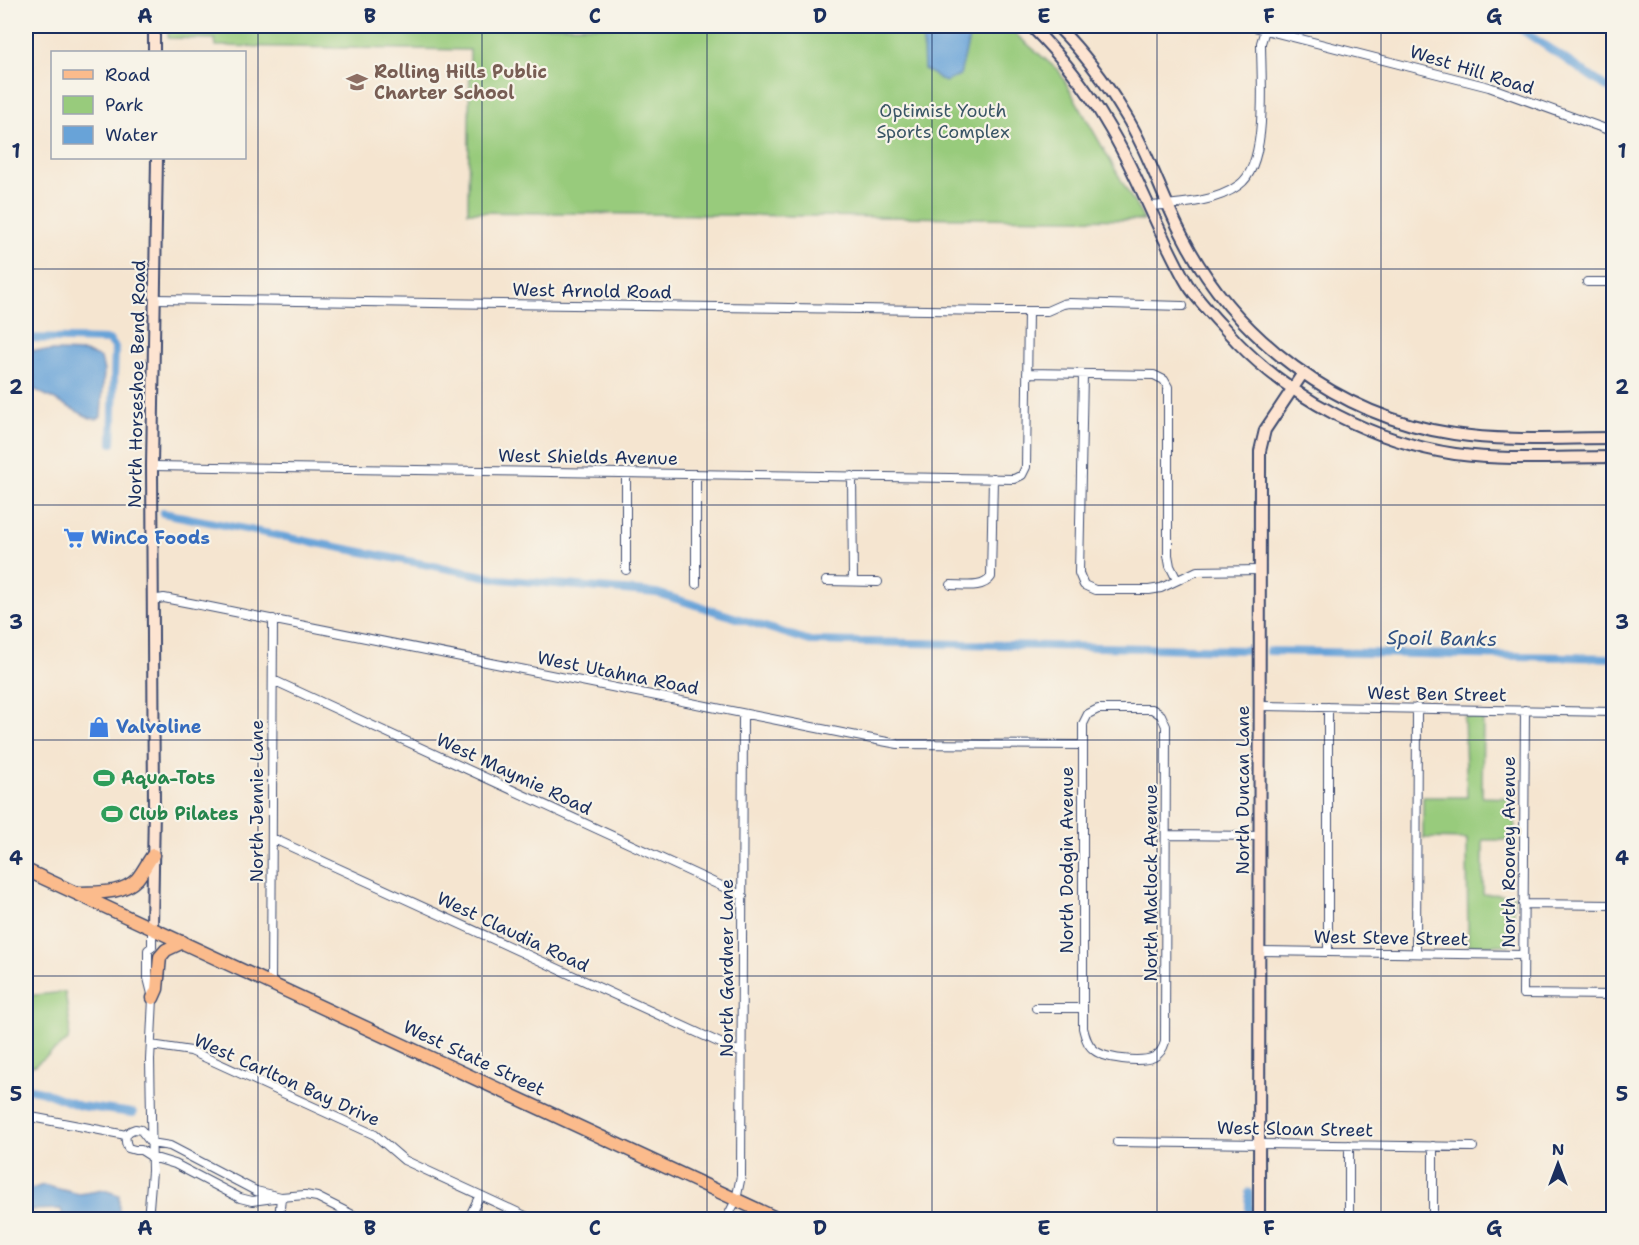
<svg xmlns="http://www.w3.org/2000/svg" width="1639" height="1245" font-family="'Shantell Sans',sans-serif">
  <style>
    .green { fill: #98cb7c; stroke: #5a7d6d; stroke-width: 1.5 }
    .water { fill: #68a3d8; stroke: #42699b; stroke-width: 1.5 }
    .lines { fill: none; stroke-linecap: round; stroke-linejoin: round }
    .canal { stroke: #68a3d8; stroke-width: 8 }
    .street-casing { stroke: #3c4a6f; stroke-width: 10 }
    .secondary-casing { stroke: #3c4a6f; stroke-width: 14 }
    .primary-casing { stroke: #3c4a6f; stroke-width: 15 }
    .street { stroke: #fff; stroke-width: 8 }
    .secondary { stroke: #fde4d1; stroke-width: 10 }
    .primary { stroke: #fbbb8c; stroke-width: 12 }
    .grid { fill: none; stroke: #1b2f5e; stroke-width: 1.5; stroke-opacity: 0.55 }
    .labels { text-anchor: middle; dominant-baseline: central; stroke-width: 4.5; stroke-linejoin: round; paint-order: stroke }
    .street-label { font-size: 18px; fill: #1b2f5e; stroke: #f7f3e8 }
    .education-label { font-size: 18px; font-weight: bold; fill: #785e54; stroke: #f7f3e8; text-anchor: start }
    .park-label { font-size: 18px; fill: #3a5666; stroke: #f7f3e8 }
    .shop-label { font-size: 18px; font-weight: bold; fill: #366cbe; stroke: #f7f3e8; text-anchor: start }
    .leisure-label { font-size: 18px; font-weight: bold; fill: #27864d; stroke: #f7f3e8; text-anchor: start }
    .water-label { font-size: 20px; font-style: italic; fill: #325283; stroke: #f7f3e8 }
    .neatline { fill: none; stroke: #1b2f5e; stroke-width: 2 }
    .grid-label { font-size: 20px; text-anchor: middle; font-weight: bold; fill: #1b2f5e }
  </style>
  <rect width="100%" height="100%" fill="#f7f3e8"/>
  <filter id="ink" filterUnits="userSpaceOnUse"><feTurbulence type="fractalNoise" baseFrequency=".0167" numOctaves="2"/><feDisplacementMap in="SourceGraphic" scale="12" xChannelSelector="R" yChannelSelector="G"/><feConvolveMatrix kernelMatrix="1 2 1 2 8 2 1 2 1" color-interpolation-filters="sRGB"/></filter>
  <filter id="wash" filterUnits="userSpaceOnUse"><feTurbulence type="fractalNoise" baseFrequency=".008" numOctaves="4" result="noise"/><feDisplacementMap in="SourceGraphic" scale="24" xChannelSelector="R" yChannelSelector="G"/><feGaussianBlur stdDeviation="1.35" result="paint"/><feColorMatrix in="noise" values="0 0 0 0 0 0 0 0 0 0 0 0 0 0 0 0 0 1.4 0 .05"/><feComposite in="paint" operator="in"/></filter>
  <g filter="url(#wash)">
    <rect width="100%" height="100%" fill="#f5e5d0"/>
    <path class="green" d="M168,26h838l53,45 85,149 -676,-8 2,-162 -254,-4 -1,-7 -47,-1z
      M1464,717h19l-1,80 33,1v42h-32v54l31,1v43l-6,7h-40l-1,-106 -44,-1v-41h44z
      M65,992l5,33 -2,15 -33,25 -9,3v-72z"/>
    <path class="water" d="M922,26h50l-12,49 -15,7 -21,-13z
      M26,350l59,2 16,6 3,13 -3,45 -4,3 -7,-1 -64,-33z
      M43,1185l36,9 25,-4 15,5v24h-61l5,-2 -2,-8 -32,1 -2,7 7,2h-8v-28z"/>
    <g class="lines">
      <path class="canal" d="M1516,26l98,66
        M26,338l83,2 6,7 -3,96
        M163,513l337,66 157,14 153,48 438,9
        M1269,651l345,7
        M26,1088l15,3 39,15 53,7
        M1249,1220v-28"/>
    </g>
  </g>
  <g filter="url(#ink)">
    <g class="lines">
      <defs>
        <path id="street" d="M1250,26l239,61 125,45
          M1150,206c28,-2 65,-3 89,-21 30,-21 22,-107 22,-142l4,-13
          M1587,282h27
          M155,299l840,12h52l16,-7 6,-1 114,3
          M1027,373l127,2 10,5 4,7v168l2,11 7,14
          M1083,374l-4,199 5,12 11,5h54l12,-2 36,-17 63,-1
          M152,466l862,13 8,-4 4,-8 2,-156
          M626,473v97
          M852,476l1,105
          M826,581l52,1
          M696,584v-110
          M951,585c13,0 32,4 40,-8l2,-99
          M152,600l12,-2 31,6 687,137 16,3 184,1
          M273,680l470,216
          M1260,706l354,6
          M1098,709h54l9,6 5,11 -1,316c-2,7 -5,12 -11,15 -13,6 -51,2 -61,-8 -6,-5 -8,-13 -10,-21v-304l5,-10z
          M1525,710l-2,284 91,1
          M1167,835l93,1
          M272,838l470,215
          M1523,904l91,1
          M1259,951l264,4
          M1328,952v-245
          M1416,953l1,-245
          M271,984l2,-365
          M1036,1008h45
          M151,1045l40,6 149,68 35,16 29,25 130,60
          M26,1116l100,19
          M135,1129l6,1 10,13 19,3 86,45 25,6 -29,4 -12,-3 -65,-34 -23,-7 -11,-7h-6l-7,-2c-4,-9 -4,-16 7,-19z
          M1117,1142l356,5
          M148,1220l4,-49 -2,-111 3,-62 -5,-20v-28l4,-3v-18
          M279,1220l2,-23 24,-2 12,2 46,23
          M468,1220l12,-25
          M726,1220l10,-20 5,-24 2,-462
          M1349,1220v-75
          M1433,1220v-74"/>
        <path id="secondary" d="M1031,26c28,28 55,61 75,96 31,50 50,106 79,158 10,19 37,45 52,62 56,58 138,100 218,112 52,7 106,3 159,3
          M1057,26c26,26 50,58 69,90 23,37 36,81 56,119 52,103 157,182 272,199 52,8 107,4 160,4
          M154,52v-26
          M152,929l2,-122 -2,-341 5,-308
          M1259,1220l1,-769 5,-21 38,-57"/>
        <path id="primary" d="M26,870l754,350
          M77,893c21,-1 44,2 60,-14 6,-7 10,-16 16,-24
          M153,998l4,-9 3,-32 6,-7 17,-8"/>
      </defs>
      <use href="#street" class="street-casing"/>
      <use href="#secondary" class="secondary-casing"/>
      <use href="#primary" class="primary-casing"/>
      <use href="#street" class="street"/>
      <use href="#secondary" class="secondary"/>
      <use href="#primary" class="primary"/>
    </g>
  </g>
  <path class="grid" d="M258,26v1194M482,26v1194M707,26v1194M932,26v1194M1157,26v1194M1381,26v1194M26,269h1588M26,505h1588M26,740h1588M26,976h1588"/>
  <defs>
    <symbol id="school-bare" viewBox="-9 -9 18 18"><path d="M0-5L7-2L0 1L-7-2ZM-4 1L0 2.5L4 1V4Q0 6-4 4Z" fill="#8d6e63" stroke="#f7f3e8" stroke-width="2.5" paint-order="stroke"/></symbol>
    <symbol id="supermarket-bare" viewBox="-9 -9 18 18"><path d="M-6-5.5h2.5l.6 2H6L4.5 2H-2.5L-4.4-4H-6ZM-1.5 3.2a1.3 1.3 0 1 0 .1 0ZM3 3.2a1.3 1.3 0 1 0 .1 0Z" fill="#3f7fe0" stroke="#f7f3e8" stroke-width="2.5" paint-order="stroke"/></symbol>
    <symbol id="shop-bare" viewBox="-9 -9 18 18"><path d="M-5-2.5h2.3a2.7 3.5 0 0 1 5.4 0H5L5.5 6h-11ZM-1.5-2.5h3a1.5 2.3 0 0 0-3 0Z" fill="#3f7fe0" stroke="#f7f3e8" stroke-width="2.5" paint-order="stroke"/></symbol>
    <symbol id="stadium-bare" viewBox="-9 -9 18 18"><path d="M0-5a6.5 5 0 1 0 0 10a6.5 5 0 1 0 0-10ZM-3.5-1.8h7v3.6h-7Z" fill="#2e9e5b" stroke="#f7f3e8" stroke-width="2.5" paint-order="stroke"/></symbol>
  </defs>
  <g fill-rule="evenodd">
    <use href="#school-bare" x="342" y="67" width="30" height="30"/>
    <use href="#supermarket-bare" x="59" y="523" width="30" height="30"/>
    <use href="#shop-bare" x="84" y="712" width="30" height="30"/>
    <use href="#stadium-bare" x="89" y="763" width="30" height="30"/>
    <use href="#stadium-bare" x="97" y="799" width="30" height="30"/>
  </g>
  <g class="labels">
    <g class="street-label">
      <text transform="translate(1472 70) rotate(17)">West Hill Road</text>
      <text transform="translate(592 291) rotate(1)">West Arnold Road</text>
      <text transform="translate(137 384) rotate(-89)">North Horseshoe Bend Road</text>
      <text transform="translate(588 457) rotate(1)">West Shields Avenue</text>
      <text transform="translate(618 673) rotate(11)">West Utahna Road</text>
      <text transform="translate(1437 694) rotate(1)">West Ben Street</text>
      <text transform="translate(514 774) rotate(25)">West Maymie Road</text>
      <text transform="translate(1243 790) rotate(-90)">North Duncan Lane</text>
      <text transform="translate(257 801) rotate(-90)">North Jennie Lane</text>
      <text transform="translate(1509 852) rotate(-90)">North Rooney Avenue</text>
      <text transform="translate(1067 860) rotate(-90)">North Dodgin Avenue</text>
      <text transform="translate(1151 883) rotate(-90)">North Matlock Avenue</text>
      <text transform="translate(513 932) rotate(25)">West Claudia Road</text>
      <text transform="translate(1391 938) rotate(1)">West Steve Street</text>
      <text transform="translate(727 968) rotate(-90)">North Gardner Lane</text>
      <text transform="translate(474 1058) rotate(25)">West State Street</text>
      <text transform="translate(287 1080) rotate(24)">West Carlton Bay Drive</text>
      <text transform="translate(1295 1129) rotate(1)">West Sloan Street</text>
    </g>
    <g class="education-label">
      <text x="374" y="72">Rolling Hills Public<tspan x="374" dy="21">Charter School</tspan></text>
    </g>
    <g class="park-label">
      <text x="943" y="111">Optimist Youth<tspan x="943" dy="21">Sports Complex</tspan></text>
    </g>
    <g class="shop-label">
      <text x="91" y="538">WinCo Foods</text>
      <text x="116" y="727">Valvoline</text>
    </g>
    <g class="leisure-label">
      <text x="121" y="778">Aqua-Tots</text>
      <text x="129" y="814">Club Pilates</text>
    </g>
    <g class="water-label">
      <text transform="translate(1442 638) rotate(1)">Spoil Banks</text>
    </g>
  </g>
  <rect width="1639" height="1245" fill="none" stroke="#f7f3e8" stroke-width="66"/>
  <rect x="51" y="51" width="195" height="108" fill="#f7f3e8" stroke="#9fa5b1" stroke-width="1.5"/>
  <rect x="63" y="70" width="30" height="9" fill="#fbbb8c" stroke="#9fa5b1" stroke-width="1.5"/>
  <text x="105" y="81" font-size="18" fill="#1b2f5e">Road</text>
  <rect x="63" y="96" width="30" height="18" fill="#98cb7c" stroke="#9fa5b1" stroke-width="1.5"/>
  <text x="105" y="111" font-size="18" fill="#1b2f5e">Park</text>
  <rect x="63" y="126" width="30" height="18" fill="#68a3d8" stroke="#9fa5b1" stroke-width="1.5"/>
  <text x="105" y="141" font-size="18" fill="#1b2f5e">Water</text>
  <g transform="translate(1558 1164)" stroke="#f7f3e8" stroke-width="4.5" paint-order="stroke">
  <path d="M0-4.5L10 22L0 15L-10 22Z" fill="#1b2f5e"/>
  <text y="-9" font-size="16" font-weight="bold" text-anchor="middle" fill="#1b2f5e">N</text>
  </g>
  <rect x="33" y="33" width="1573" height="1179" class="neatline"/>
  <g class="grid-label">
    <text x="145" y="23">A</text>
    <text x="370" y="23">B</text>
    <text x="595" y="23">C</text>
    <text x="820" y="23">D</text>
    <text x="1044" y="23">E</text>
    <text x="1269" y="23">F</text>
    <text x="1494" y="23">G</text>
    <text x="16" y="158">1</text>
    <text x="1622" y="158">1</text>
    <text x="16" y="394">2</text>
    <text x="1622" y="394">2</text>
    <text x="16" y="629">3</text>
    <text x="1622" y="629">3</text>
    <text x="16" y="865">4</text>
    <text x="1622" y="865">4</text>
    <text x="16" y="1101">5</text>
    <text x="1622" y="1101">5</text>
    <text x="145" y="1235">A</text>
    <text x="370" y="1235">B</text>
    <text x="595" y="1235">C</text>
    <text x="820" y="1235">D</text>
    <text x="1044" y="1235">E</text>
    <text x="1269" y="1235">F</text>
    <text x="1494" y="1235">G</text>
  </g>
</svg>
